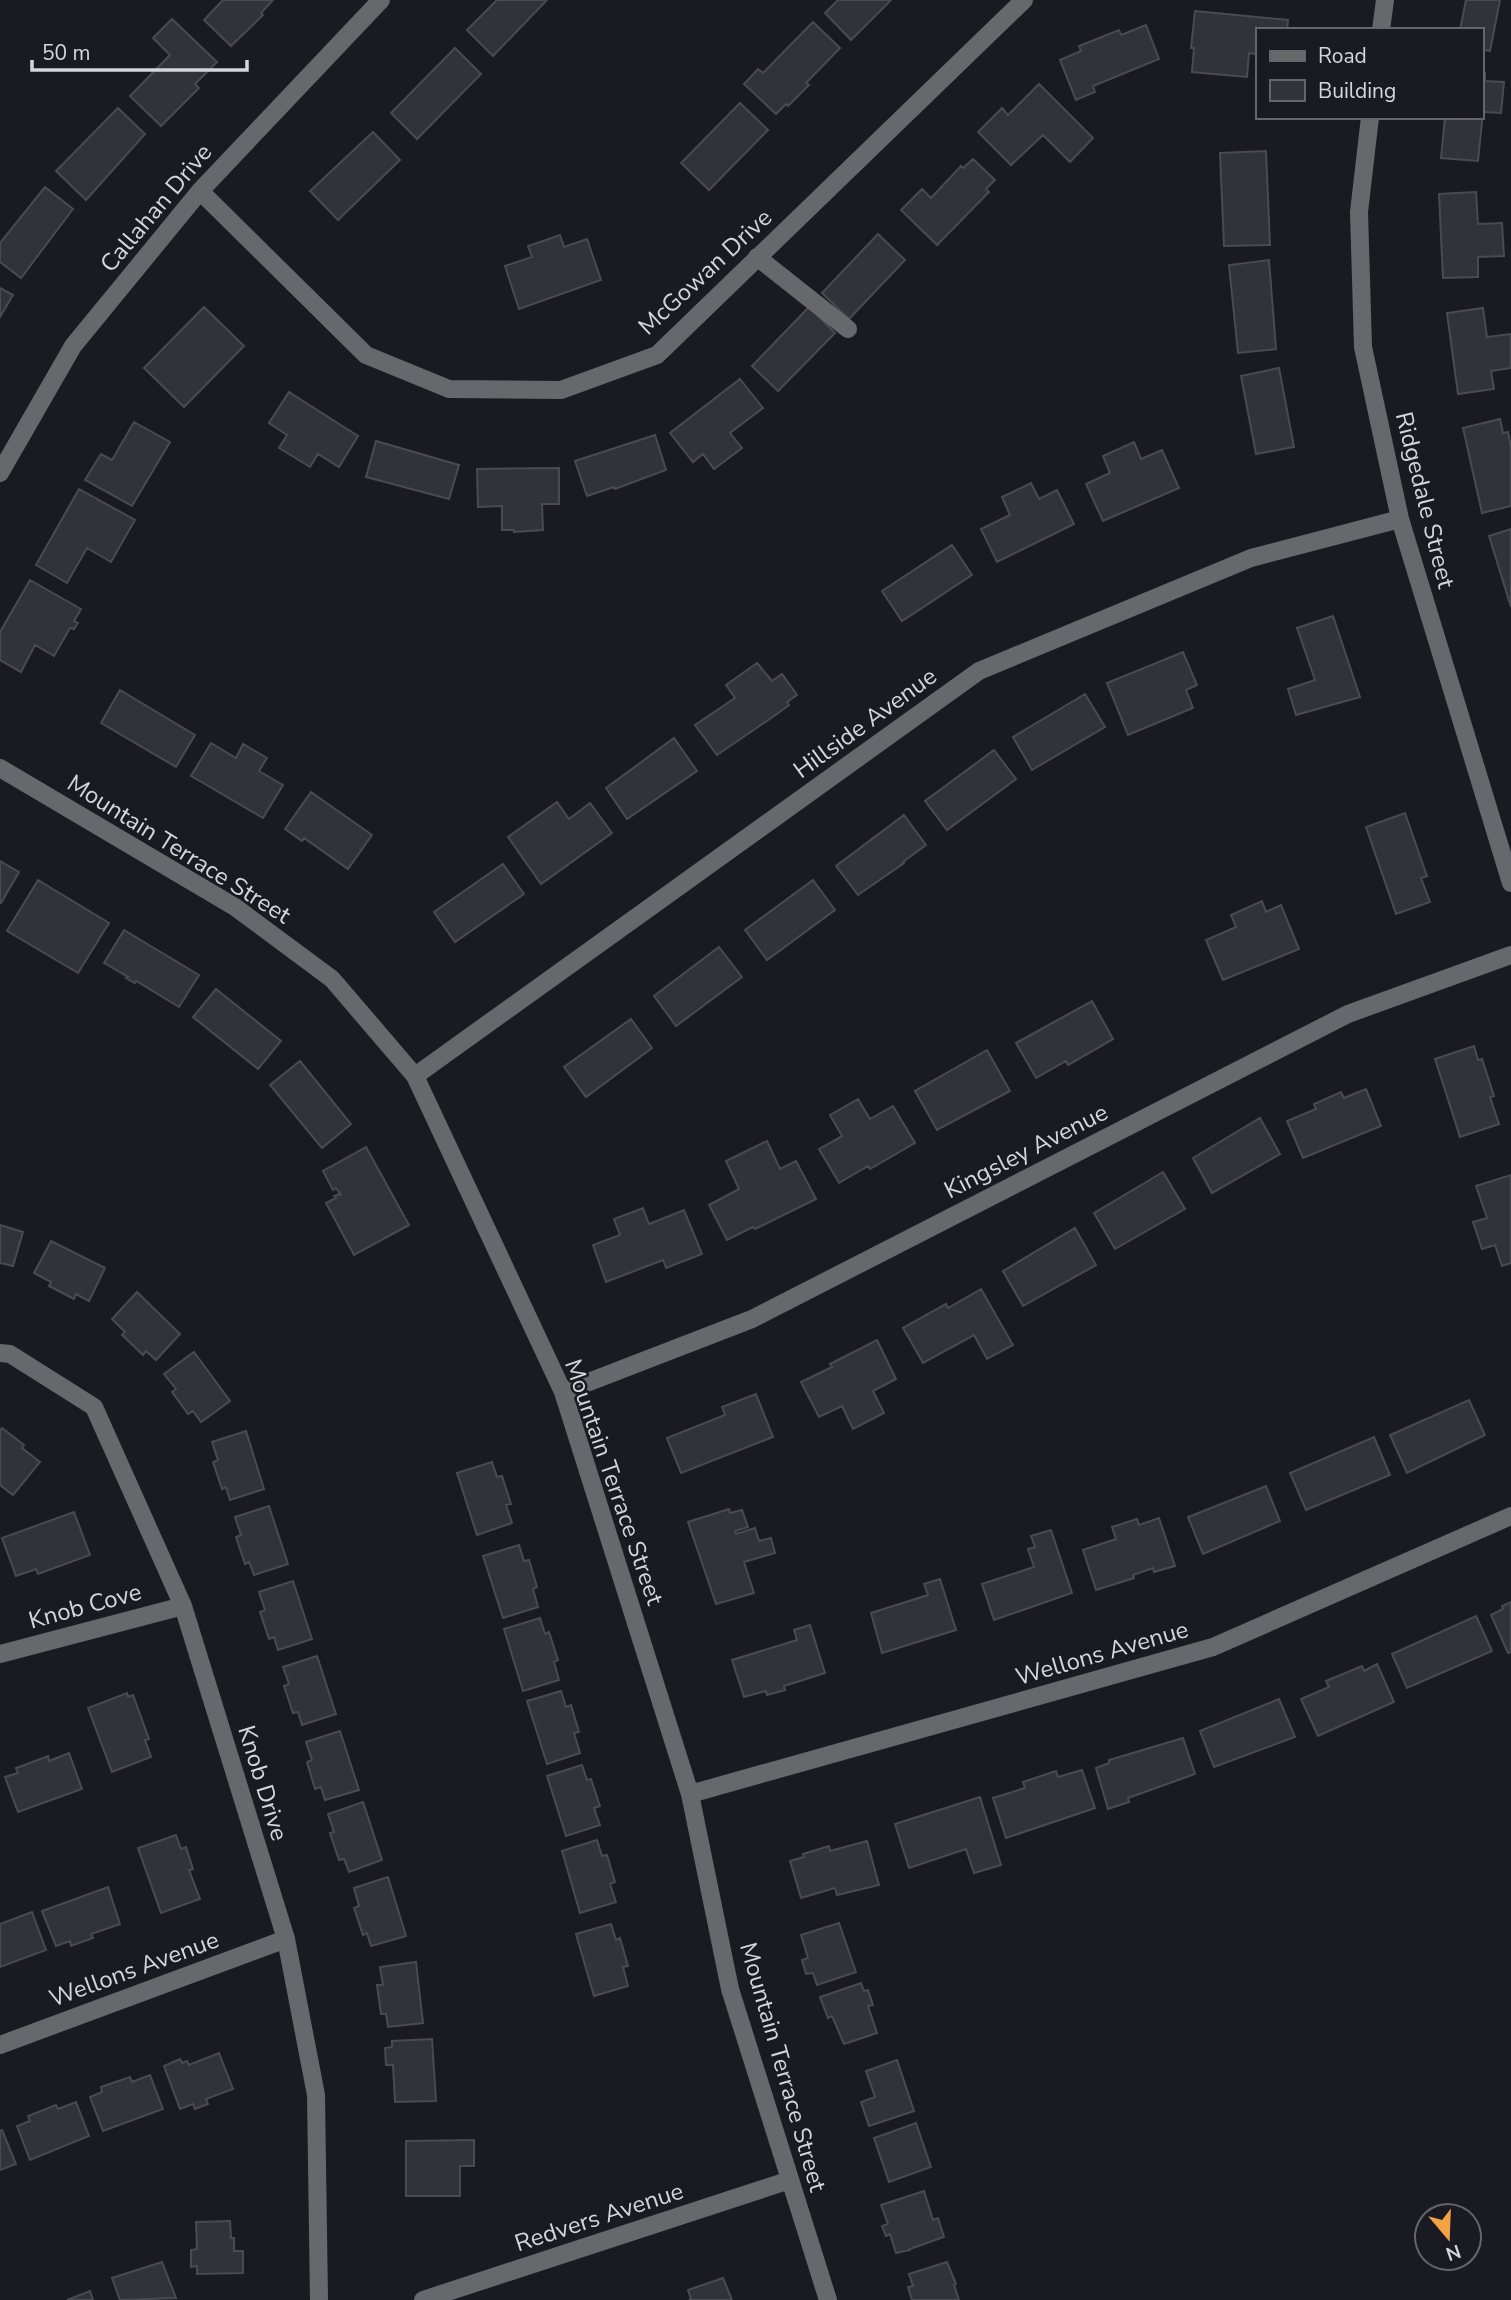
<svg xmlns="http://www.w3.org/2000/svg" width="1511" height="2300" font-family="'Nunito Sans',sans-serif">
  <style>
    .building { fill: #31333a; stroke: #494a52; stroke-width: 2 }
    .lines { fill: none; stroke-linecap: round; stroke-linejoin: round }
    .minor { stroke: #67686b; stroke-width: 18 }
    .labels { text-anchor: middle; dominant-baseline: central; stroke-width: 5; stroke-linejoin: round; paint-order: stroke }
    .street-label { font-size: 24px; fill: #d5d6da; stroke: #1a1b22 }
  </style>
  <rect width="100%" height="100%" fill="#1a1b22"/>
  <path class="building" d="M223,0h50l-12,13 2,2 -32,31 -27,-26z
    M497,0h50l-54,56 -26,-26z
    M838,0h53l-40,40 -26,-27z
    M1466,0h34l-10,51 -9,-2v-19h-21z
    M1195,11l93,9 -1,10h-30v24l-8,-1 -2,24 -55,-5 2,-24h-3z
    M172,19l45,43 -22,22 4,4 -38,38 -31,-30 40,-41 -17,-17z
    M813,22l27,26 -34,35 3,2 -21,21 -2,-2 -10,10 -32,-30 14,-15 5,4z
    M1146,25l13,34 -66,27 2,6 -19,8 -16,-40 21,-9 -2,-5 40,-16 2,5z
    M455,48l26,26 -64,65 -26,-26z
    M1481,73h4v8l19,1 -3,31 -18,-1 -5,49 -37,-3 4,-41h36z
    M1039,84l54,54 -23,24 -27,-27 -32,30 -33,-33 24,-24 6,7z
    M740,103l28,27 -59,60 -28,-27z
    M118,108l27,26 -59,66 -30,-29z
    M373,132l27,28 -62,60 -28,-29z
    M1266,151l4,94 -46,1 -4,-93z
    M973,159l22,21 -9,9 3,3 -52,53 -36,-35 21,-21 9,9 30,-32 2,2z
    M45,187l28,22 -52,69 -21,-16v-19z
    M1476,192l2,32 24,-1 2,33 -26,1v20l-35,1 -4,-84z
    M878,234l27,26 -56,59 -27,-26z
    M560,235l4,12 23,-8 14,41 -82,29 -14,-43 27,-9 -4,-11z
    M1269,260l7,89 -38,4 -9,-88z
    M0,288l13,7 -13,22z
    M204,307l40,39 -60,61 -40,-39z
    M809,307l26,26 -57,58 -26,-25z
    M1483,308l4,29 24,-3v34l-20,3 3,18 -36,5 -11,-81z
    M1279,368l15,79 -38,7 -15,-78z
    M740,379l23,29 -33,25 12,15 -28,21 -11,-15 -10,8 -23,-29z
    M289,392l69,44 -19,31 -21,-13 -8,13 -31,-19 8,-13 -18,-12z
    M1500,419l3,14 5,-1 3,15v59l-29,7 -19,-85z
    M134,422l36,20 -38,64 -47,-26 16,-26 11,6z
    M655,435l11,35 -51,19 -1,-2 -27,9 -12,-35z
    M376,441l83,24 -10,34 -83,-22z
    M1134,442l7,17 21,-9 17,38 -76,33 -17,-37 24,-11 -7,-17z
    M559,468v36h-17l1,26 -29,2v-2h-12v-24l-24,1 -1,-38z
    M1031,483l8,16 18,-9 17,34 -77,38 -16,-33 29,-14 -8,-18z
    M79,489l56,31 -24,42 -24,-14 -20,35 -31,-18z
    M1511,529v78l-22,-71z
    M952,545l20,30 -70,46 -20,-30z
    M30,580l51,29 -7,12 4,2 -4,6 -4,-1 -16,28 -19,-11 -14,27 -21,-12v-28z
    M1333,616l27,81 -64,18 -8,-26 27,-9 -18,-52z
    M1183,652l14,33 -11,5 7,18 -65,27 -21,-52z
    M757,663l15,18 10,-7 15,21 -10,7 2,3 -12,9 -60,41 -22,-30 40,-27 -9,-13z
    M120,690l75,45 -19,32 -75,-44z
    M1085,694l20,33 -73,43 -19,-33z
    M674,738l23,33 -70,48 -21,-31z
    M211,743l25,15 7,-14 24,14 -8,13 24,14 -20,33 -72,-42z
    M994,750l22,29 -69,51 -22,-29z
    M311,792l61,43 -24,34 -44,-31 -2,3 -17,-12z
    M557,802l12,17 21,-16 22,30 -71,51 -33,-47z
    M1405,813l22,63 -6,2 9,24 -34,12 -30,-87z
    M904,815l22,30 -23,17 1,1 -46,32 -22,-29z
    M0,861l19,11 -18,31h-1z
    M503,864l21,30 -69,48 -21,-30z
    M38,880l71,43 -31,50 -71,-42z
    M813,880l22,30 -68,50 -22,-30z
    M1262,901l4,11 15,-7 18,44 -76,31 -17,-40 30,-13 -5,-12z
    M124,930l75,45 -20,32 -43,-26 -1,2 -9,-5 2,-1 -24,-14z
    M719,947l23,30 -66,49 -22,-30z
    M216,989l65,52 -23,28 -65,-52z
    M1092,1001l21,38 -45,26 -2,-4 -30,17 -20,-35z
    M631,1019l21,29 -66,49 -22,-30z
    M1474,1046l4,14 4,-1 12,37 -4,1 9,27 -39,13 -25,-78z
    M987,1050l23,41 -73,39 -22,-39z
    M300,1061l51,63 -29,24 -52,-63z
    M1366,1089l15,37 -78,32 -16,-37 29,-12 -2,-5 27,-12 3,6z
    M858,1099l12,20 23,-13 22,37 -45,26 -2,-3 -29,17 -20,-34 23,-13 -12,-21z
    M1260,1118l20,36 -68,39 -19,-35z
    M767,1141l13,28 16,-8 20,38 -61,30 -2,-2 -26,13 -18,-35 30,-16 -13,-28z
    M366,1147l43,78 -55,30 -28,-52 10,-5 -2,-2 5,-2 2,1 -5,-7 -3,2 -10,-19z
    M1163,1172l22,37 -70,40 -21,-36z
    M1511,1175v88l-9,3 -7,-21 -13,4 -9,-27 14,-4 -11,-32z
    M643,1208l6,16 35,-14 18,44 -36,14 -3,-8 -57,22 -13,-37 27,-10 -6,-16z
    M0,1225l23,7 -10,34 -13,-3z
    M1075,1228l21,37 -73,41 -20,-35z
    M51,1241l54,27 -16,33 -13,-7 -2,5 -25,-13 2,-4 -17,-9z
    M981,1289l32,56 -26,14 -13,-24 -51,28 -20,-35 43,-24 2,4z
    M137,1292l43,42 -24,26 -10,-9 -3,4 -21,-20 3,-3 -13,-13z
    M877,1340l19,39 -23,12 11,22 -31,16 -11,-23 -23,11 -18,-35 31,-15 -2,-3z
    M194,1352l36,49 -29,21 -8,-11 -5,3 -16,-22 4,-3 -12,-15z
    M756,1394l17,43 -92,36 -14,-35 58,-23 -3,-8z
    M1469,1400l16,35 -78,38 -17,-38z
    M2,1428l22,17 -2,3 18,14 -27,33 -13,-10v-54z
    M246,1431l18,58 -34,11 -4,-13 -4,2 -9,-27 5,-2 -6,-18z
    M1374,1437l16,38 -84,35 -16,-37z
    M492,1462l5,15 5,-1 9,28 -5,1 6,18 -35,12 -20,-62z
    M1266,1486l14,35 -77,33 -15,-37z
    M269,1506l19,58 -34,11 -5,-13 -4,2 -9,-27 5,-2 -6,-18z
    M729,1509l1,4 12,-3 6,17 -13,4 1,3 19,-6 4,13 12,-3 4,15 -31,9 10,31 -38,11 -28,-82z
    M74,1512l16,43 -52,19 -2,-5 -20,7 -14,-38z
    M1159,1518l16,48 -21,6 -1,-4 -20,7 1,3 -38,12 -13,-40 33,-11 -4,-12 25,-8 2,6z
    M1051,1530l21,63 -78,27 -12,-36 52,-17 -6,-18 7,-2 -4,-11z
    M519,1545l5,16 5,-1 8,27 -4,2 5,18 -35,11 -20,-62z
    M940,1579l16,51 -74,23 -11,-40 57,-18 -4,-11z
    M293,1581l19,58 -34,11 -4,-13 -5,2 -9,-27 5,-2 -6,-18z
    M1511,1602v50l-3,1 -17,-38 12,-6 -1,-3z
    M1476,1616l16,35 -85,37 -15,-34z
    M540,1618l5,16 4,-2 9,28 -4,2 5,18 -36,11 -19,-62z
    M810,1625l15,48 -41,13 1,4 -18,5 -1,-4 -22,6 -12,-37 65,-20 -3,-10z
    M317,1656l19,58 -34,11 -4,-13 -5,1 -9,-27 5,-2 -6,-17z
    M1377,1664l17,38 -76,34 -17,-37 28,-12 -3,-6 36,-15 2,5z
    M561,1691l5,16 5,-2 8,27 -5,1 6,20 -33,11 -20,-63z
    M127,1693l1,4 5,-2 16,44 -4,1 6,17 -39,15 -24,-64z
    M1279,1699l16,38 -81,30 -14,-36z
    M340,1731l19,59 -34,10 -4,-13 -6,2 -8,-27 5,-2 -6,-18z
    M1183,1738l12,36 -67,24 1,4 -21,7 -12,-41 13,-5v-3z
    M69,1753l13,36 -64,23 -13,-35 13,-4 -2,-5 32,-12 1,5z
    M582,1765l5,15 4,-1 9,27 -6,2 6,17 -34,11 -19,-60z
    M1082,1770l13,38 -89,30 -13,-40 32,-10 -2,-6 33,-11 2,6z
    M980,1797l21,68 -27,8 -8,-24 -57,19 -14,-44z
    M363,1802l19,58 -33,12 -5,-13 -5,1 -9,-27 4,-1 -6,-18z
    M176,1835l5,14 5,-2 7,22 -4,1 11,29 -39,14 -23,-65z
    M597,1840l5,16 5,-1 8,27 -5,2 6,18 -36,11 -18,-62z
    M867,1841l12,44 -42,10 -2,-7 -34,10 -11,-37 14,-4 -1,-3 26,-8 1,5z
    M388,1877l18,59 -35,10 -4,-13 -4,2 -9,-27 5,-2 -5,-18z
    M108,1887l12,37 -29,10 2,4 -22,8 -1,-5 -14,5 -14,-35z
    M32,1912l14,38 -46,17v-43z
    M839,1923l17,49 -39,13 -4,-12 -7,1 -4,-14 6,-2 -7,-23z
    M611,1924l5,16 4,-2 8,28 -5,1 5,19 -34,10 -18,-62z
    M416,1962l7,61 -35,4 -2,-13h-5l-4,-29h6l-3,-18z
    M861,1983l3,8 4,-1 5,15 -5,1 9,27 -33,11 -12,-28 -4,2 -8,-21z
    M432,2039l4,62 -41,1 -2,-37h-7l-1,-17 7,-1v-6z
    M219,2053l14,36 -27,10 2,5 -13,5 -2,-5 -13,5 -16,-43 16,-7 2,4 5,-2 2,4z
    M897,2060l17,51 -45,15 -8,-24 14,-5 -9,-26z
    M150,2075l13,34 -60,22 -13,-34 12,-5 -1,-5 29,-10 2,5z
    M76,2102l13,34 -59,24 -13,-34 13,-5 -2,-5 28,-11 2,4z
    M916,2123l15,44 -42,15 -15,-44z
    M2,2130l14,34 -16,6v-39z
    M474,2140v26h-14v30h-54v-55z
    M924,2191l9,29 5,-2 6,19 -34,12v1l-14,3 -6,-19 -4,2 -4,-10 6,-2 -7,-19z
    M230,2221l1,17h3v13h9v22l-46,1v-8l-6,1v-17l6,-1 -1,-27z
    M162,2262l14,36 -56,2 -8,-22z
    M947,2262l9,22 -2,1 5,15h-47l-4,-13 5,-1 -4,-12z
    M723,2278l9,22h-43l2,-1 -3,-9z
    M90,2291l3,9h-26z"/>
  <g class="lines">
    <path class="minor" d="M1381,30l4,-30
      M1370,117l-11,95 4,135 37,172 111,364
      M200,191l166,164 83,34 112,1 96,-35 367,-355
      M757,257l91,72
      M0,473l73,-127 127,-155 181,-191
      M0,768l235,139 97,72 83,97 148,316 127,402 40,195 98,311
      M415,1076l564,-405 272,-113 149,-39
      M0,1353l10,1 84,53 89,199 103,333 30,156 3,205
      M563,1392l189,-73 596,-305 163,-59
      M0,1654l183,-48
      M690,1794l523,-147 298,-131
      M0,2045l286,-106
      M423,2300l367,-120"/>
  </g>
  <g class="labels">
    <g class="street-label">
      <text transform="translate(156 208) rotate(-50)">Callahan Drive</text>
      <text transform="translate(705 272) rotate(-43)">McGowan Drive</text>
      <text transform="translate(1425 500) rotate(76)">Ridgedale Street</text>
      <text transform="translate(865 723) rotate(-36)">Hillside Avenue</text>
      <text transform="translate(179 849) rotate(32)">Mountain Terrace Street</text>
      <text transform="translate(1026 1151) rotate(-27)">Kingsley Avenue</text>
      <text transform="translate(614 1482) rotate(71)">Mountain Terrace Street</text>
      <text transform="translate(85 1606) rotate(-15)">Knob Cove</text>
      <text transform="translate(1102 1653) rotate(-16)">Wellons Avenue</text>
      <text transform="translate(263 1783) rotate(73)">Knob Drive</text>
      <text transform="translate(134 1969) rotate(-20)">Wellons Avenue</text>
      <text transform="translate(783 2067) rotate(74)">Mountain Terrace Street</text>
      <text transform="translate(599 2217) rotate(-18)">Redvers Avenue</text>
    </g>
  </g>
  <rect x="1256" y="28" width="228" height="91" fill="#1a1b22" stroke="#65666c" stroke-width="2"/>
  <rect x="1270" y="51" width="35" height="10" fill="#67686b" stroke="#65666c" stroke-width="2"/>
  <text x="1318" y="63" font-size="21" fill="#d5d6da">Road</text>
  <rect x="1270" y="80" width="35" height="21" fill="#31333a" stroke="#65666c" stroke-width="2"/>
  <text x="1318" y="98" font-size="21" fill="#d5d6da">Building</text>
  <g transform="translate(1448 2237) rotate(161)"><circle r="33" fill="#1a1b22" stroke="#65666c" stroke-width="2"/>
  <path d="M0-5L12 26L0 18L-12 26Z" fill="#f4a344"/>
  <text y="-10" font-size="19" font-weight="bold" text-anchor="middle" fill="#d5d6da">N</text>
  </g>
  <path d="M32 60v10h215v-10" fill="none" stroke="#d5d6da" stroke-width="3.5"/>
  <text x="42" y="60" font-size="21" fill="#d5d6da" stroke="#1a1b22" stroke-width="5" paint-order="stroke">50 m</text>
</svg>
